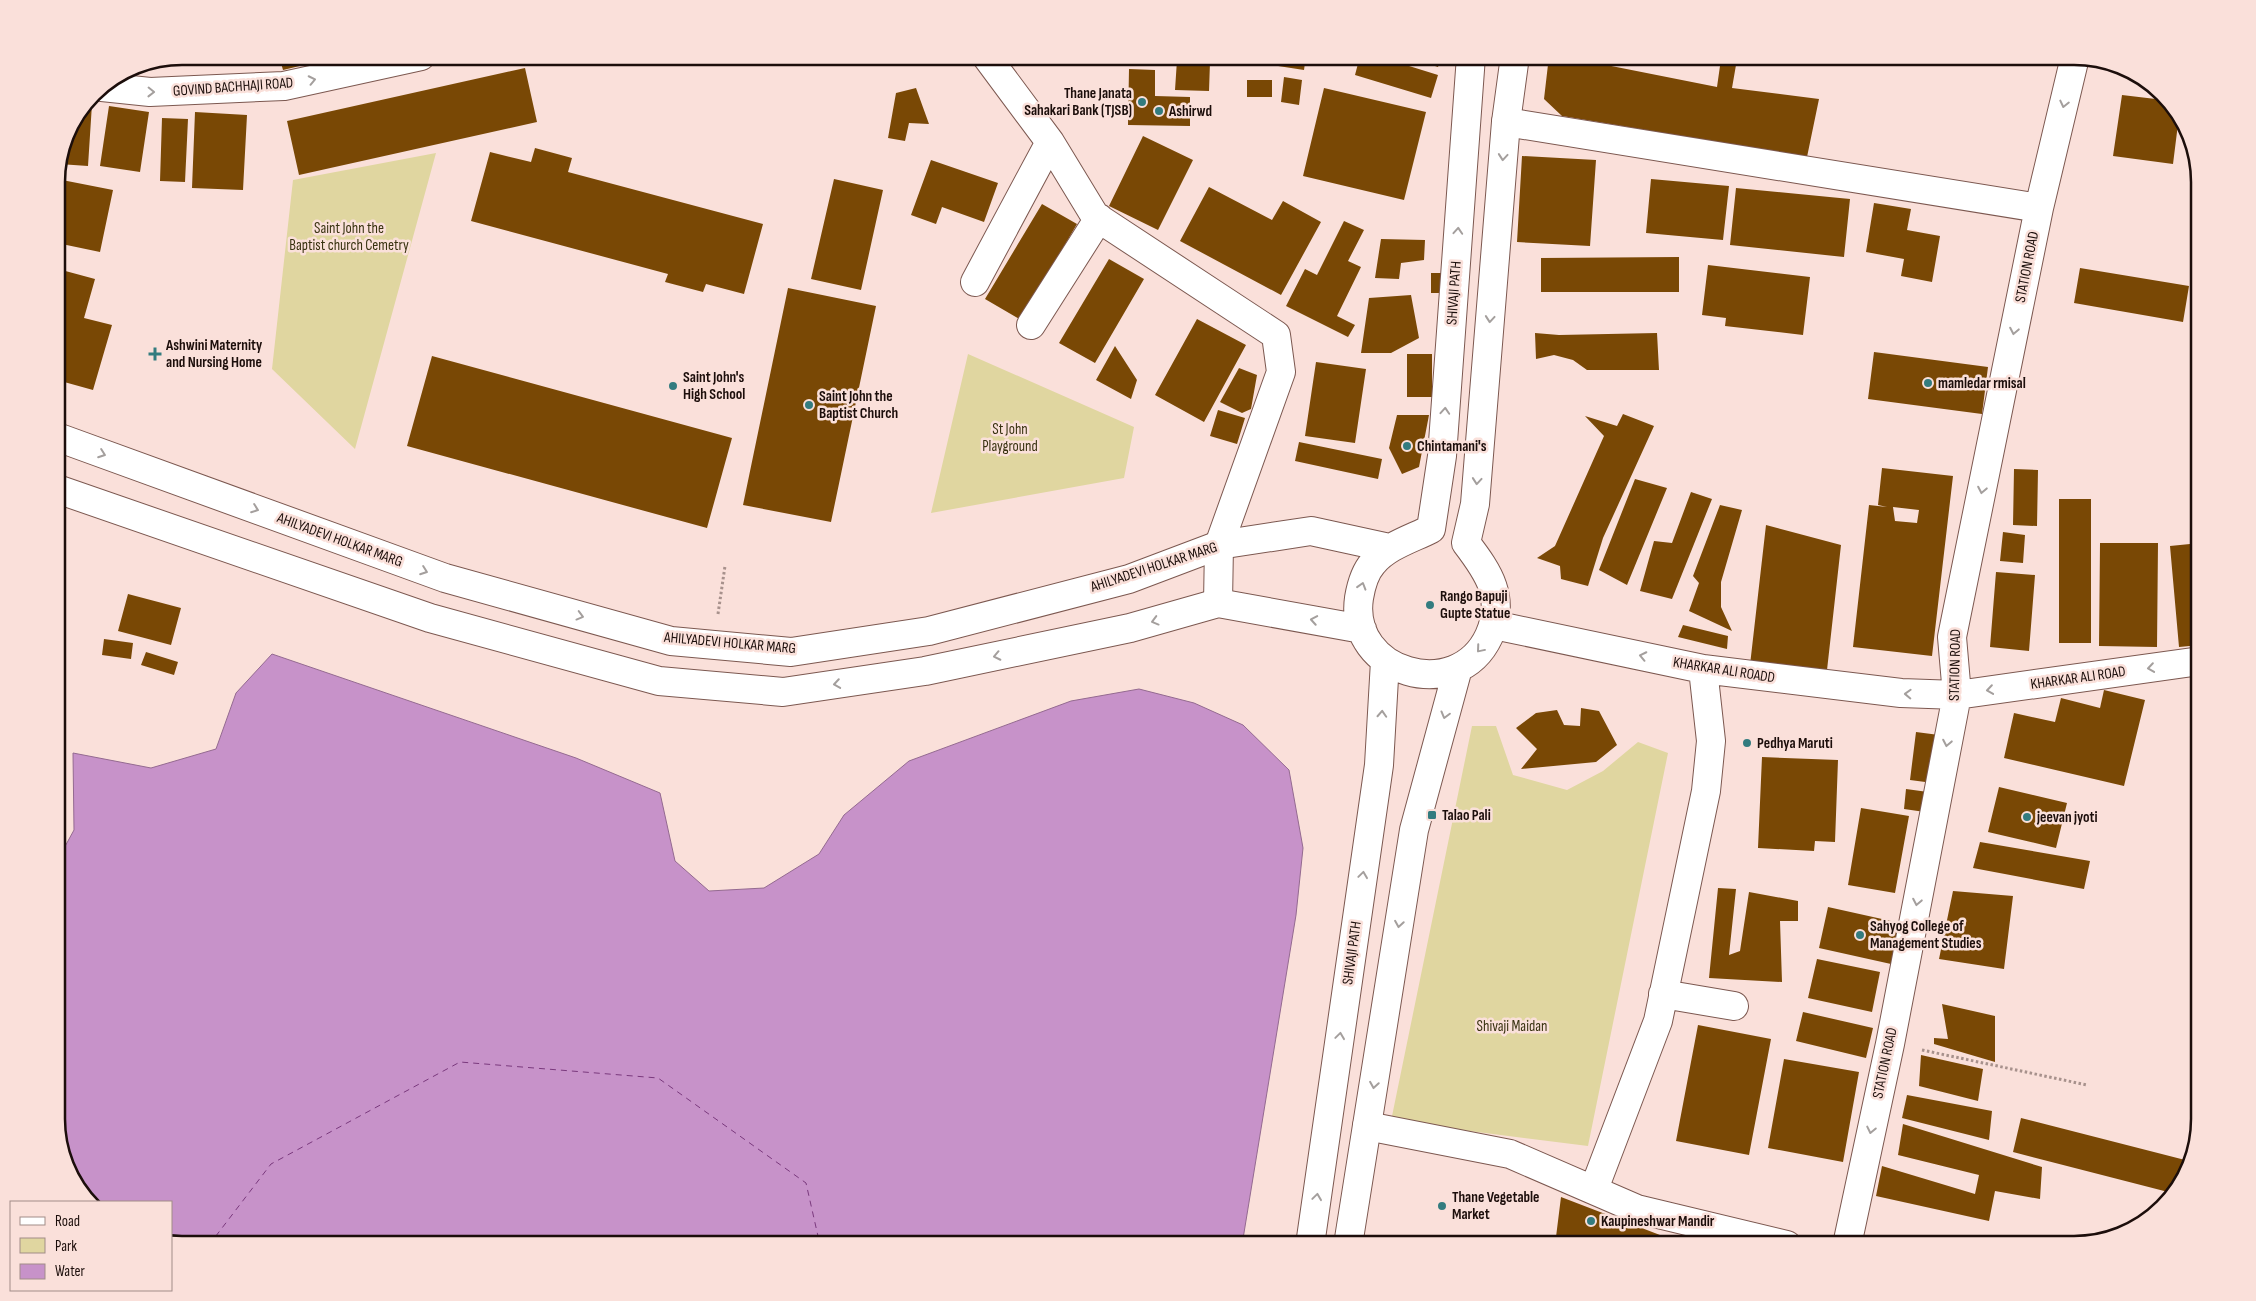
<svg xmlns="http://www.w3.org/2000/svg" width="2256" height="1301" font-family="'Sofia Sans Condensed',sans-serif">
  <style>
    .green { fill: #e0d6a0 }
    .water { fill: #c792c9; stroke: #946a90 }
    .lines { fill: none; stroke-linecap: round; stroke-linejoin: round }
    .ferry { stroke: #7a397d; stroke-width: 1; stroke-dasharray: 6 5; stroke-linecap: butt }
    .building { fill: #794805; fill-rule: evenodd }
    .minor-casing { stroke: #7c5850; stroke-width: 30 }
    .major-casing { stroke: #7c5850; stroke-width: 30 }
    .path { stroke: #a7918c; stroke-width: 3; stroke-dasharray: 2.5 2.5; stroke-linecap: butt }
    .minor { stroke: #fff; stroke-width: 28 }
    .major { stroke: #fff; stroke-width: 28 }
    .oneway { stroke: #a49f9d }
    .poi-dot { fill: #337c7f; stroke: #fae0da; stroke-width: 2 }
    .labels { text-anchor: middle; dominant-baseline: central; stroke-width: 5; stroke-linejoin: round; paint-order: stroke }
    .street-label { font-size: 15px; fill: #1c0e0b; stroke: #fae0da }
    .poi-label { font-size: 15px; font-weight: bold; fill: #1c0e0b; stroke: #fae0da; text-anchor: start }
    .park-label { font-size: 15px; fill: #383210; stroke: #fae0da }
    .rim { fill: none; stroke: #1c0e0b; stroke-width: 2.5 }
  </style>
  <rect width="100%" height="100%" fill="#fae0da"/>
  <path class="green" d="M436,153l-81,296 -83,-80 21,-189z
    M968,354l166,73 -10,51 -193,35z
    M1472,726h24l17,49 54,15 36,-19 35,-29 30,11 -80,393 -197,-25z"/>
  <path class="water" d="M272,654l304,104 84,35 15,68 34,30 55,-3 55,-34 25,-39 65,-54 162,-60 68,-12 55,14 49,22 46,45 14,78 -7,67 -54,330h-1060l-11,-3v-40h-77l-21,-20 -16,-55v-266l17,-31 -1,-77 78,15 65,-19 20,-56z"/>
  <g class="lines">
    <path class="ferry" d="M209,1245l62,-81 189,-102 198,16 148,105 14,62"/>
  </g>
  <path class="building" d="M279,56h58v1l-54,13z
    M1215,56h91l-2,14z
    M1360,56h17l61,19 -7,23 -76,-23z
    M1405,56h37l-4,11z
    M1549,56h12l156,31 3,-21 16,-1 -4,23 87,11 -12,58 -245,-41 -18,-17z
    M1814,56h16l-6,9z
    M1177,60l33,2 -1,29 -34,-1z
    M525,68l12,54 -238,53 -12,-54z
    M1129,69l26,1v26l35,1v29l-62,-1z
    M1284,77l18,3 -3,25 -18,-3z
    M1247,80h25v17h-25z
    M916,88l13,36 -20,-1 -4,18 -17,-3 8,-45z
    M1324,88l102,24 -22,88 -101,-24z
    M2122,95l42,5 15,16 -6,48 -60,-8z
    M86,104h6l-4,62 -29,-2 7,-30z
    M109,106l40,6 -9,60 -40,-6z
    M195,112l52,3 -4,75 -51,-2z
    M162,118l26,1 -3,63 -25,-1z
    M1143,136l50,24 -35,70 -49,-24z
    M535,148l37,10 -4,14 195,52 -19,70 -38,-10 -3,8 -38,-10 3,-8 -197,-53 19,-69 41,10z
    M1522,156l74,4 -6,86 -73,-4z
    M931,160l67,23 -14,39 -42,-15 -6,17 -25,-9z
    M57,179l56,11 -13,62 -43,-9z
    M834,179l49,11 -22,100 -50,-11z
    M1651,179l78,7 -6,54 -77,-7z
    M1209,187l63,33 11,-19 38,21 -40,73 -101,-54z
    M1736,188l114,11 -6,58 -114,-12z
    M1874,203l37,6 -4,21 33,6 -8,46 -31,-6 3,-17 -38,-7z
    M1042,204l35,20 -56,96 -36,-21z
    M1344,221l20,9 -16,31 13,6 -24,49 18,9 -7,12 -62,-31 19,-37 12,6z
    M1381,239l44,1 -1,20 -23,3 -2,16 -24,-1z
    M1679,257v35h-138v-34z
    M1109,259l35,20 -49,84 -36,-20z
    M1708,265l102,12 -7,58 -78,-9 1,-8 -24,-3z
    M2080,268l109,18 -6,36 -109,-19z
    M58,269l37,10 -11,39 28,7 -19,65 -36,-10 9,-35 -9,-3z
    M1431,273h15v20h-15z
    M2198,276h2v46l-6,-1z
    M788,288l88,18 -45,216 -88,-17z
    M1411,295l8,43 -28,15h-30l8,-55z
    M1197,319l49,26 -42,77 -49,-27z
    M1535,333l24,2 98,-2 2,37h-72l-14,-10 -19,-5 -18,4z
    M1115,346l22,34 -6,19 -35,-19z
    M1874,352l114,15 -6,47 -114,-15z
    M1407,354h25v43h-25z
    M432,356l300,82 -25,90 -300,-82z
    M1316,362l50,7 -11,74 -50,-7z
    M1239,368l18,7 -6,34 -9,4 -22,-11z
    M1218,410l27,8 -8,26 -27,-8z
    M1623,414l31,12 -51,112 -15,48 -27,-7 -1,-13 -23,-8 18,-12 49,-110 -19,-20 32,10z
    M1397,415h32l-10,52 -17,7 -13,-26z
    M1299,442l83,17 -4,20 -83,-18z
    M1882,468l71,8 -21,180 -79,-9 16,-142 18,2 -9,-2zM1893,507l26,3 -2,13 -22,-2z
    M2014,469l24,1 -1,56 -24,-1z
    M1635,479l32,9 -40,97 -28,-15z
    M1691,492l21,7 -40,100 -32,-8 14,-50 18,2z
    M2059,499h32v144h-32z
    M1720,505l22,5 -21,72v25l11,24 -43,-20 10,-28 -6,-7z
    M1766,525l75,20 -15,134 -76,-14z
    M2003,532l22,3 -2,28 -23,-2z
    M2100,543h58l-1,104 -58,-1z
    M2200,543v102l-21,2 -9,-101z
    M1996,572l39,3 -6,76 -39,-4z
    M128,594l53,14 -10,37 -53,-14z
    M1683,625l45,11 -1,13 -49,-12z
    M104,639l29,4 -2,16 -29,-4z
    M146,652l32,10 -4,13 -33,-10z
    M2104,690l41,10 -21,86 -120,-28 10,-45 41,9 6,-24 39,10z
    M1581,708l18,3 18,34 -21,17 -75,7 16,-20 -21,-21 20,-15 21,-3 7,15 16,1z
    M1916,732l23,3 -6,48 -23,-3z
    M1762,757l76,3 -3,82 -20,-1 -1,10 -56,-3z
    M1999,787l68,16 -11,45 -68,-16z
    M1906,789l22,3 -3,20 -21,-3z
    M1861,808l48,8 -14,77 -47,-8z
    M1980,842l110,19 -6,28 -111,-21z
    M1718,888l18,1 -7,66 11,-4 9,-59 49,9v20h-18l2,61 -73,-4z
    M1953,891l60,5 -9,73 -65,-10z
    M1828,907l72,16 -9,41 -72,-16z
    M1817,959l63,13 -8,40 -64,-14z
    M1942,1004l53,12v46l-61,-18v-6l14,1z
    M1803,1012l70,16 -7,30 -70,-17z
    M1698,1025l73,14 -22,116 -73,-14z
    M1921,1055l62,14 -5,32 -59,-15z
    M1784,1059l75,13 -16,90 -75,-14z
    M1907,1095l85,16 -3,29 -87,-22z
    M2021,1118l168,43 -6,21 -11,11 -159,-41z
    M1903,1124l139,43 -2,32 -45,-8 -6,30 -113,-25 6,-30 93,28 4,-19 -81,-20z
    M1561,1197l125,48h-131z"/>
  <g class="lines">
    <defs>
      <path id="minor" d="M986,56l64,86 45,74 181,119 5,37 -62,173 -1,58
        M1506,122l533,86
        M975,282l75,-140
        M1031,325l68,-107
        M1494,625l209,44 198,24 56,2 243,-34
        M1663,994l71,12
        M1367,1126l143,28 127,55 150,36
        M1594,1189l64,-168 48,-230 5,-50 -8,-72
        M1847,1245l43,-201 67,-349 -5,-58 87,-429 36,-151"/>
      <path id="major" d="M1471,56l-29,400 -11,73c-20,10 -44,17 -58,34 -9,10 -12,23 -14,35 -11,75 98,107 130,38 17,-38 0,-63 -23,-93l9,-39 31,-382 9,-66
        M102,87l48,5 134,-6 137,-30
        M57,437l388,141 226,63 120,11 138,-21 200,-52 90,-34 92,-14 78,17
        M57,489l373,129 229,63 124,11 142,-21 205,-43 88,-25 144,26
        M1310,1245l69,-480 6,-104
        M1348,1245l66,-415 44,-162"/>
    </defs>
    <use href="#minor" class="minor-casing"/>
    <use href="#major" class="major-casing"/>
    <path class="path" d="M718,614l7,-48
      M1922,1050l165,35"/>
    <use href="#minor" class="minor"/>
    <use href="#major" class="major"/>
  </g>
  <defs><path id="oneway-chevron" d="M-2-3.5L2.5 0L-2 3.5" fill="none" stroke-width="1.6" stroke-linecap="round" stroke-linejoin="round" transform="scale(1.25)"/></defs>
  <g class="oneway">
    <use href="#oneway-chevron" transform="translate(312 80) rotate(-12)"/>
    <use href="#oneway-chevron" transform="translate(151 92) rotate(1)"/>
    <use href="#oneway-chevron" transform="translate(2064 104) rotate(103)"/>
    <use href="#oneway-chevron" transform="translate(1503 157) rotate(95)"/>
    <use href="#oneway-chevron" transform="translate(1458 231) rotate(-86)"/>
    <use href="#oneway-chevron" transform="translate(1490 319) rotate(95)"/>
    <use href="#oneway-chevron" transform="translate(2014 331) rotate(101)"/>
    <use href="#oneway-chevron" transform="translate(1445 411) rotate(-86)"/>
    <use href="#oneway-chevron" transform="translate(102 454) rotate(20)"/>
    <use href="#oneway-chevron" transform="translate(1477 481) rotate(95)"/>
    <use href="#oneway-chevron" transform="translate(1982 490) rotate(101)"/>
    <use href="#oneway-chevron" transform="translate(255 509) rotate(20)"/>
    <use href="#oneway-chevron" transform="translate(424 571) rotate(20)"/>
    <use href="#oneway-chevron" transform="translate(1362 586) rotate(-73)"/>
    <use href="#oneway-chevron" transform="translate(580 616) rotate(15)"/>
    <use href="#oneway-chevron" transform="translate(1314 620) rotate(-170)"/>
    <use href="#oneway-chevron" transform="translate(1155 621) rotate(165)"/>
    <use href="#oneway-chevron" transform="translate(1480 649) rotate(130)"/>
    <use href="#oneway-chevron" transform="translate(997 656) rotate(168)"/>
    <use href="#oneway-chevron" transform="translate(1643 656) rotate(-168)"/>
    <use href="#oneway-chevron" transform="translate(2151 668) rotate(172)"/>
    <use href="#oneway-chevron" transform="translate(837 684) rotate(171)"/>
    <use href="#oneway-chevron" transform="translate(1990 690) rotate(172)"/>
    <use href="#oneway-chevron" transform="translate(1908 694) rotate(-178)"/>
    <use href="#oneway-chevron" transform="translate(1382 714) rotate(-87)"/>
    <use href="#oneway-chevron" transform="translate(1445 715) rotate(105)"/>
    <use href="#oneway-chevron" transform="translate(1947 743) rotate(101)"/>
    <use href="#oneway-chevron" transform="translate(1363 875) rotate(-82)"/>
    <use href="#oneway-chevron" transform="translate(1917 902) rotate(101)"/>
    <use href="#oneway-chevron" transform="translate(1399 924) rotate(99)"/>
    <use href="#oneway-chevron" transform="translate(1340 1036) rotate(-82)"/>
    <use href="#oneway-chevron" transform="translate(1374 1085) rotate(99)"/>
    <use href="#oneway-chevron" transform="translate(1871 1130) rotate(102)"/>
    <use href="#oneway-chevron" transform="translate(1317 1197) rotate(-82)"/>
  </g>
  <g class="poi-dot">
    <circle cx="1142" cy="102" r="5"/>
    <circle cx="1159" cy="111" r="5"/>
    <path d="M152.5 346.5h5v5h5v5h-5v5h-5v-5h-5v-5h5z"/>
    <circle cx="1928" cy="383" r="5"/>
    <circle cx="673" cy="386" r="5"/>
    <circle cx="809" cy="405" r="5"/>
    <circle cx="1407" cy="446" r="5"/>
    <circle cx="1430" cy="605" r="5"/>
    <circle cx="1747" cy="743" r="5"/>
    <rect x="1427" y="810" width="10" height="10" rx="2.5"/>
    <circle cx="2027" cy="817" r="5"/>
    <circle cx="1860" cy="935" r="5"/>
    <circle cx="1442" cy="1206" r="5"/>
    <circle cx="1591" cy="1221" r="5"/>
  </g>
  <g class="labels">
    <g class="street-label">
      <text transform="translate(233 87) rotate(-4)">GOVIND BACHHAJI ROAD</text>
      <text transform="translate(2027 267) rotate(-79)">STATION ROAD</text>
      <text transform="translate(1454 293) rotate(-86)">SHIVAJI PATH</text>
      <text transform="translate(340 540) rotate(20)">AHILYADEVI HOLKAR MARG</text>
      <text transform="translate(1154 567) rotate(-18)">AHILYADEVI HOLKAR MARG</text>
      <text transform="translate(730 643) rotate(5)">AHILYADEVI HOLKAR MARG</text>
      <text transform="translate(1955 665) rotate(-89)">STATION ROAD</text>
      <text transform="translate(1724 670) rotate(9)">KHARKAR ALI ROADD</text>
      <text transform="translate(2078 678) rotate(-8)">KHARKAR ALI ROAD</text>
      <text transform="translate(1352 953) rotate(-82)">SHIVAJI PATH</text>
      <text transform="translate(1885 1063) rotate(-78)">STATION ROAD</text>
    </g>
    <g class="poi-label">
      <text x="1132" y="93" text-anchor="end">Thane Janata<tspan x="1132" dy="17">Sahakari Bank (TJSB)</tspan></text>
      <text x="1169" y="111">Ashirwd</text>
      <text x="166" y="345">Ashwini Maternity<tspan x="166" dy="17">and Nursing Home</tspan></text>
      <text x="683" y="377">Saint John's<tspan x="683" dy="17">High School</tspan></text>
      <text x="1938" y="383">mamledar rmisal</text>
      <text x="819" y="396">Saint John the<tspan x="819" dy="17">Baptist Church</tspan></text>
      <text x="1417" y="446">Chintamani's</text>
      <text x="1440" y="596">Rango Bapuji<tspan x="1440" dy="17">Gupte Statue</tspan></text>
      <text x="1757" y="743">Pedhya Maruti</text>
      <text x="1442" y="815">Talao Pali</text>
      <text x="2037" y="817">jeevan jyoti</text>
      <text x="1870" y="926">Sahyog College of<tspan x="1870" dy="17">Management Studies</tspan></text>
      <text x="1452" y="1197">Thane Vegetable<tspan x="1452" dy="17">Market</tspan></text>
      <text x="1601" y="1221">Kaupineshwar Mandir</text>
    </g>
    <g class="park-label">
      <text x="349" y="228">Saint John the<tspan x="349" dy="17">Baptist church Cemetry</tspan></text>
      <text x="1010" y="429">St John<tspan x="1010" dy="17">Playground</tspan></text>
      <text x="1512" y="1026">Shivaji Maidan</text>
    </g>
  </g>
  <path d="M0 0H2256V1301H0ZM182 65H2074A117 117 0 0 1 2191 182V1119A117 117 0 0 1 2074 1236H182A117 117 0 0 1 65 1119V182A117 117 0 0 1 182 65Z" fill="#fae0da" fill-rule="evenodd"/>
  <path class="rim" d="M182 65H2074A117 117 0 0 1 2191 182V1119A117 117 0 0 1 2074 1236H182A117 117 0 0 1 65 1119V182A117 117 0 0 1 182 65Z"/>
  <rect x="10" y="1201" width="162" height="90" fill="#fae0da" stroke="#a18c87"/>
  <rect x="20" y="1217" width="25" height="8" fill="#ffffff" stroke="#a18c87"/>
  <text x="55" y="1226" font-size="15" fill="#1c0e0b">Road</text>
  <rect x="20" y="1238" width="25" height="15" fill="#e0d6a0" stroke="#a18c87"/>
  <text x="55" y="1251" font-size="15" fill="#1c0e0b">Park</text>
  <rect x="20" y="1264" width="25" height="15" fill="#c792c9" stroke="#a18c87"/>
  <text x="55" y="1276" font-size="15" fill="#1c0e0b">Water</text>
</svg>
